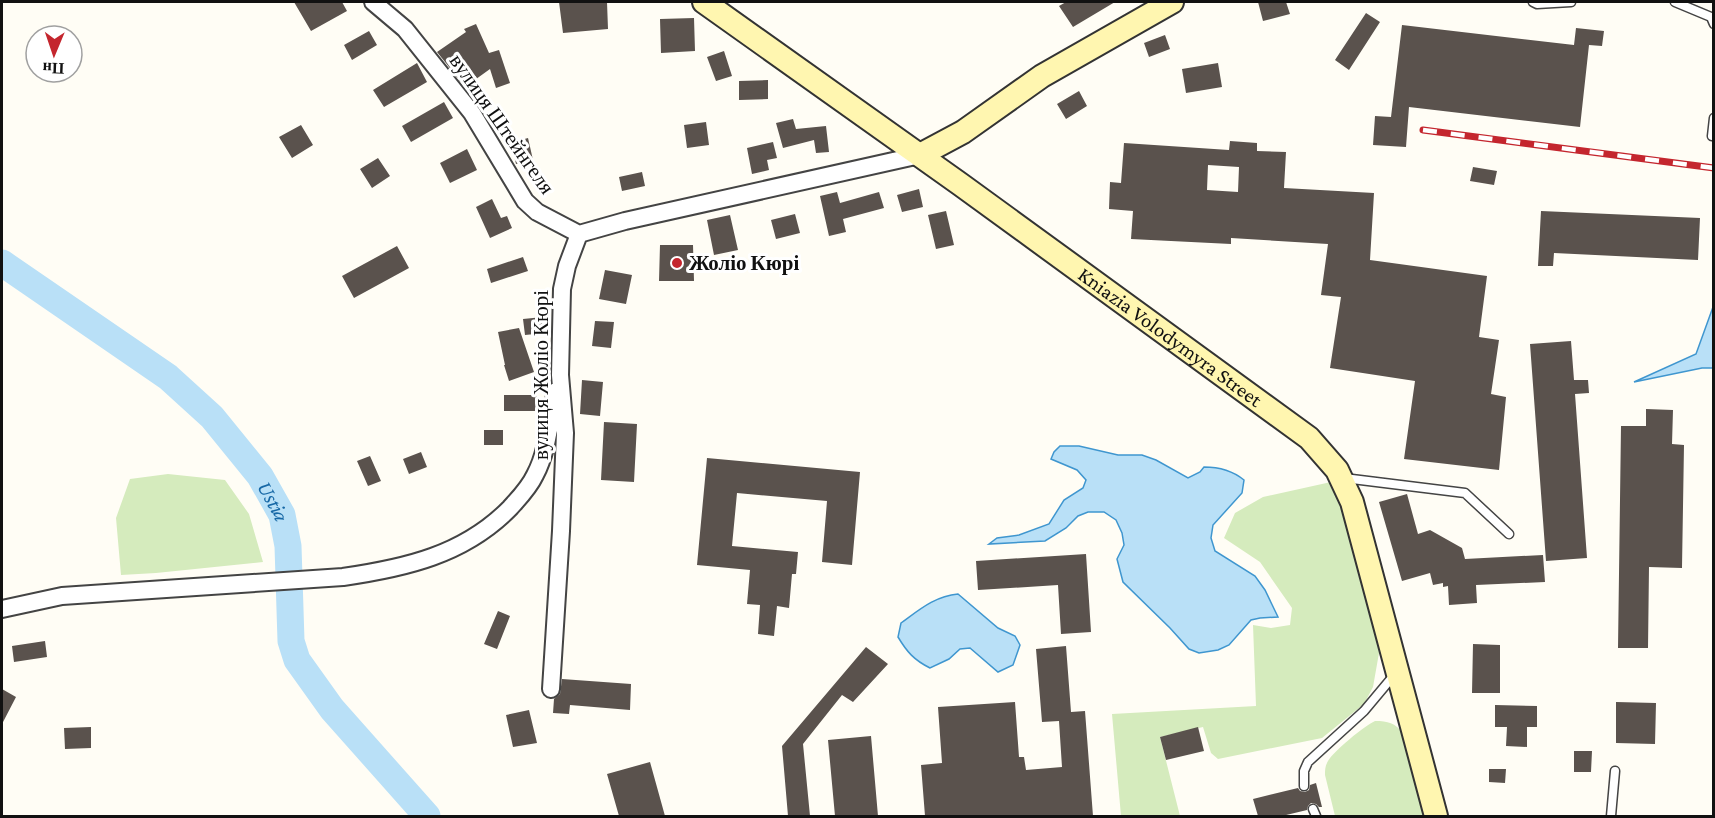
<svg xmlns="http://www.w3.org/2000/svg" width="1715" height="818" font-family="'Crimson Pro',serif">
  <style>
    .green { fill: #d5ebbd }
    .water { fill: #b9e0f7; stroke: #3f96cf; stroke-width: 1.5 }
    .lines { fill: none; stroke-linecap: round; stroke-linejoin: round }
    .river { stroke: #b9e0f7; stroke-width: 27 }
    .building { fill: #5a524d; fill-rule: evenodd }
    .lane-casing { stroke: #444; stroke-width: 11 }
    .street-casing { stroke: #444; stroke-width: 20 }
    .secondary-casing { stroke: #333; stroke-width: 26 }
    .lane { stroke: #fff; stroke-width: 8 }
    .street { stroke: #fff; stroke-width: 16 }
    .secondary { stroke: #fff6b0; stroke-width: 22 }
    .rail-casing { stroke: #c4262e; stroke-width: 7 }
    .rail { stroke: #fff; stroke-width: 4.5; stroke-dasharray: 14; stroke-linecap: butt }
    .poi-dot { fill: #c4262e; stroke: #fff; stroke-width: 2 }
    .labels { text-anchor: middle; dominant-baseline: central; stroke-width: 6; stroke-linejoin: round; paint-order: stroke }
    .street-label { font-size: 21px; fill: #111; stroke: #fff }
    .poi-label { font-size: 21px; font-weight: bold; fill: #111; stroke: #fff; text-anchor: start }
    .water-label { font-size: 22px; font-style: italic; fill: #1768a6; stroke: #fff }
  </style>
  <rect width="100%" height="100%" fill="#fffdf5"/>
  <path class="green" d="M168,474l57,6 24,34 14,48 -107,11 -35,2 -5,-57 14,-39z
    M1331,482l8,18 37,127 3,26 -6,34 -9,17 -42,34 -104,21 -7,-6 -8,-26 -43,10 20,79h-59l-9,-102 144,-8 -3,-81 18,3 19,-3 2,-17 -32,-46 -36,-24 11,-25 28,-16z
    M1375,721c13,0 20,2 28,12l21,83h-89l-10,-41c0,-5 0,-9 3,-14 6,-10 36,-35 47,-40z"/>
  <path class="water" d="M1713,307v61h-11l-68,14 62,-28z
    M1060,446h19l39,9h24l14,5 32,18 12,-6 4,-5c15,0 29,4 40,13l-2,13 -29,32 -2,13 4,13 40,25 10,14 13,27 -18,1 -9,2 -22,25 -11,5 -19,3 -10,-4 -19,-21 -47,-46 -6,-23 7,-14 -2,-12 -6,-13 -12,-8h-16l-10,4 -12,12 -21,13 -56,3 8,-6 22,-3 30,-11 15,-24 19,-12 3,-8 -9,-10 -26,-11 3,-7z
    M958,594l40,34 17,8 5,9 -7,20 -15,7 -28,-24 -10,1 -11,10 -19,9c-16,-8 -23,-16 -32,-31l3,-14c18,-13 34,-27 57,-29z"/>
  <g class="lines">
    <path class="river" id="s1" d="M2,263l166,114 44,40 48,59 22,39 6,31 3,95 6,19 35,49 95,107"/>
  </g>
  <path class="building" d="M294,2h48l5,9 -36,20z
    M559,2h48l1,27 -45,4z
    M1066,2h49l-42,25 -14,-21z
    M1258,2h28l4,12 -27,7z
    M1366,13l14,9 -31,48 -14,-10z
    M694,18l1,33 -34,2 -1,-34z
    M476,24l13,29 10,-3 11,33 -14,5 -6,-19 -25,18 -28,-35 29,-20 -2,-3z
    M1402,25l172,20 2,-17 28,3 -2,15 -13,-1 -9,82 -171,-20 -3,40 -33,-2 2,-29 16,1z
    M369,31l8,14 -25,15 -8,-15z
    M1165,35l5,14 -21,8 -5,-14z
    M724,51l8,25 -16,5 -9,-24z
    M417,63l10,19 -43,25 -11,-17z
    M1218,63l4,24 -36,6 -4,-24z
    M768,80v19l-29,1v-19z
    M1079,91l8,15 -21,13 -9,-15z
    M444,102l9,16 -42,24 -9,-16z
    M793,119l3,10 30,-3 3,26 -13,1 -2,-13 -31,8 -7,-25z
    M706,122l3,23 -22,3 -3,-23z
    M301,125l12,20 -21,13 -13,-21z
    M528,138l5,22 -17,4 -5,-21z
    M1230,141l27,2v8l29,1 -2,36 90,5 -4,67 117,16 -8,61 20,3 -8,54 15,3 -7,73 -95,-11 11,-78 -85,-13 11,-71 -20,-2 7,-51 -97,-6v6l-100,-5 2,-28 -24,-2 1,-27 11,1 3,-40 105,7zM1208,165l31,2 -1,25 -31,-2z
    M773,142l4,16 -10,2 2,10 -17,4 -5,-26z
    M467,149l10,21 -27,13 -10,-20z
    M378,158l12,18 -18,12 -12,-19z
    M1473,167l24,4 -3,14 -24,-4z
    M642,172l3,14 -23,5 -3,-14z
    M919,189l4,18 -21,5 -5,-17z
    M837,192l3,11 39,-11 5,16 -41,11 3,13 -17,4 -9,-40z
    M492,199l9,19 6,-2 5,12 -22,10 -14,-31z
    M946,211l8,34 -18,4 -8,-34z
    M1541,211l159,7 -2,42 -144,-7 -1,13h-15z
    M795,214l5,19 -24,6 -5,-19z
    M730,215l8,35 -24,5 -7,-35z
    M660,245h33l1,36h-35z
    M397,246l12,22 -55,30 -12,-22z
    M523,257l5,14 -37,12 -4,-14z
    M605,270l27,5 -6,29 -27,-5z
    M543,317l2,16 -20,2 -2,-16z
    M595,321l19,1 -3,26 -19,-2z
    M519,328l15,44 -25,9 -5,-16h1l-7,-33z
    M1571,341l3,39h14l1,13 -14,1 12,164 -41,3 -16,-217z
    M582,380l21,2 -3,34 -20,-2z
    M504,395h33v16h-33z
    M1646,409l27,1 -1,34 12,1 -2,123 -33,-1 -1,81h-30l3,-222h25z
    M604,422l33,2 -3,58 -33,-2z
    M484,430h19v15h-19z
    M421,452l6,15 -18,7 -6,-15z
    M370,456l11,25 -13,5 -11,-25z
    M707,458l153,14 -8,93 -30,-3 5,-61 -90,-8 -5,53 66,6 -2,22h-4l-3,34 -12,-2 -3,30 -16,-2 2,-29 -13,-1 3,-34 -53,-5z
    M1407,494l11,40 12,-4 32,18 3,11 78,-4 2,27 -69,3 1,18 -28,2 -1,-19 -5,1v-4l-10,2 -3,-12 -28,8 -23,-79z
    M1086,554l5,78 -30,2 -3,-49 -80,5 -2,-29z
    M498,611l12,5 -13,33 -13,-5z
    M45,641l2,16 -33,5 -2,-16z
    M1473,644l27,1v48h-28z
    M1066,646l5,66 14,-1 8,105h-168l-4,-51 21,-2 -4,-56 77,-5 4,55h5l2,13 36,-3 -3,-46 -17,1 -6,-73z
    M866,647l22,17 -35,38 -11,-7 -39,49 7,72h-22l-6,-70z
    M562,679l69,5 -1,26 -60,-5 -1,9 -16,-1 1,-14 6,-5z
    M2,689l14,8 -14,27z
    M1616,702l40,1 -1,41 -39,-1z
    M1495,705l42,1v21h-10v20l-21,-1 1,-19h-12z
    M529,710l8,33 -24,4 -7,-32z
    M91,727v21l-26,1 -1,-21z
    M1198,727l6,24 -38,9 -6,-23z
    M871,736l7,80h-43l-7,-76z
    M1574,751h18l-1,21h-17z
    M650,762l15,54h-46l-12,-42z
    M1489,769h17l-1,14 -16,-1z
    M1316,783l6,24h-3l-3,-3 -5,-1 -3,3 -1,4 -25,6h-24l-5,-17 45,-11 2,3 5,1 4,-2 1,-5z"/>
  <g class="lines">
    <defs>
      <path id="lane" d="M1533,2l4,2 34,-2
        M1675,2l36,15 3,7
        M1712,136l2,-18
        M1344,478l121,15 44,41
        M1304,786v-15l4,-9 56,-51 31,-37
        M1313,809l3,7
        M1611,816l4,-45"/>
      <path id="street" d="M373,2l32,27 67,84 53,88 12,11 42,22
        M2,609l60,-13 281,-19c62,-9 121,-22 167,-69 9,-10 19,-20 25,-33 13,-24 15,-57 21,-84
        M551,689l10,-158 4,-98 -5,-58 2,-86 5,-23 12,-32 46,-13 295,-66"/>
      <g id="secondary">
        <path id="s2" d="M704,2l256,182 349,254 28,32 15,32 84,314"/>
        <path d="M920,155l43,-23 79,-56 130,-74"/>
      </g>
    </defs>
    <use href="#lane" class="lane-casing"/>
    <use href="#street" class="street-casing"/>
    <use href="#secondary" class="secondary-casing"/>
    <use href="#lane" class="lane"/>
    <use href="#street" class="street"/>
    <use href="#secondary" class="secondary"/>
    <defs>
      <path id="rail" d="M1423,130l291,38"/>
    </defs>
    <use href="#rail" class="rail-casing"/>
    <use href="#rail" class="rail"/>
  </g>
  <circle class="poi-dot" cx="677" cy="263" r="6"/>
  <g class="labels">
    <g class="street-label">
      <text transform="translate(502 124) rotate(55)">вулиця Штейнгеля</text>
      <text stroke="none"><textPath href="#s2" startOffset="574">Kniazia Volodymyra Street</textPath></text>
      <text transform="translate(541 375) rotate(-90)">вулиця Жоліо Кюрі</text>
    </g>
    <g class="poi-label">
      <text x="689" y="263">Жоліо Кюрі</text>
    </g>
    <g class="water-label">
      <text stroke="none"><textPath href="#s1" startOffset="366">Ustia</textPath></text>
    </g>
  </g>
  <rect width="1715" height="818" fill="none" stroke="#111111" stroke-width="6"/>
  <g transform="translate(54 54) rotate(182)"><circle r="28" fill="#ffffff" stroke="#a0a0a0" stroke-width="1.5"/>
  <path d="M0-4.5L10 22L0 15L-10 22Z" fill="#c4262e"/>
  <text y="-9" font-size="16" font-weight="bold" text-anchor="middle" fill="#111111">Пн</text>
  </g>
</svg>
